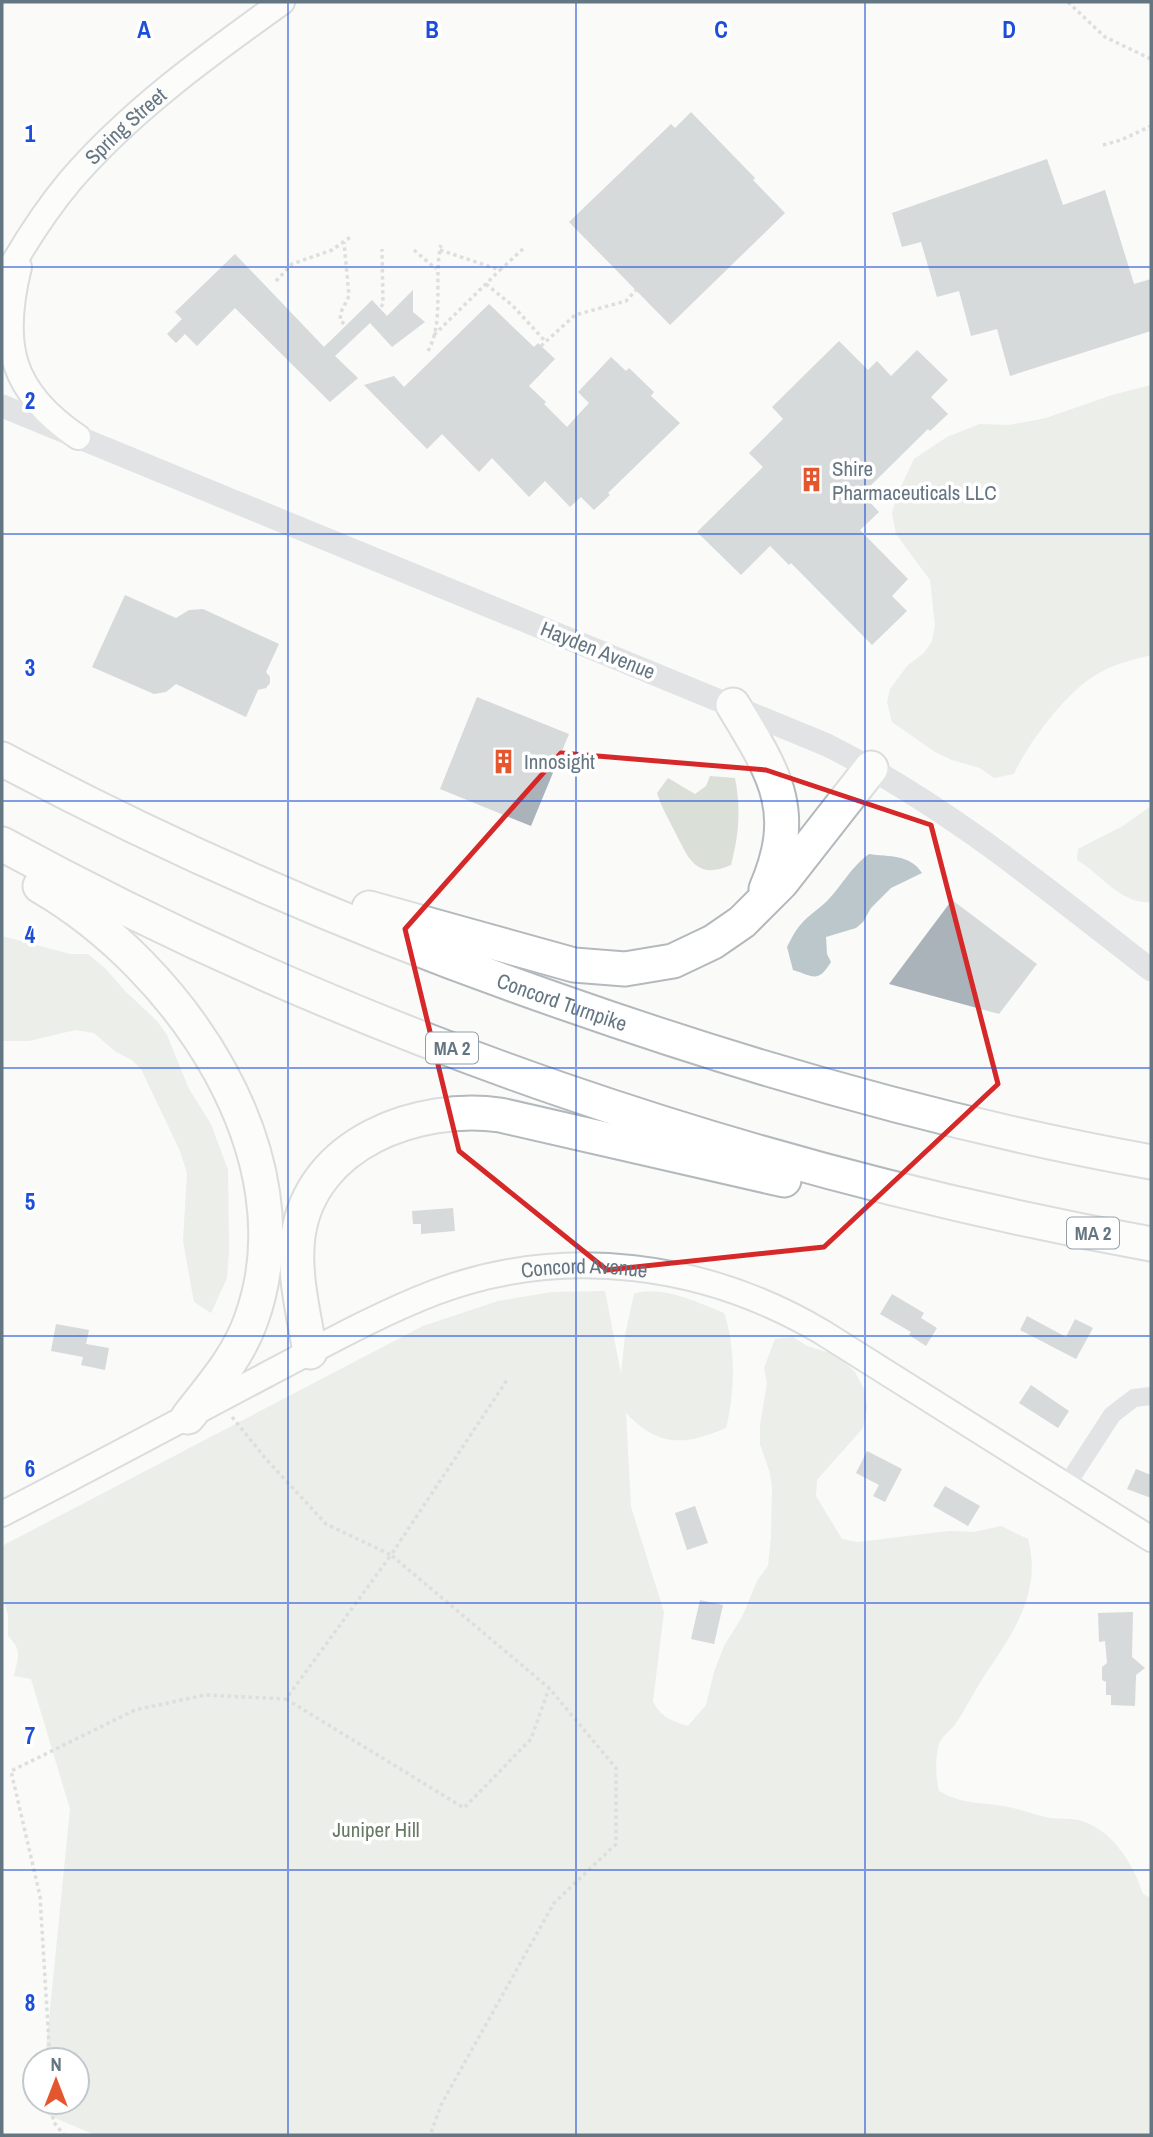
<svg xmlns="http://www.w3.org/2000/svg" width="1153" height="2137" font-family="'Archivo Narrow',sans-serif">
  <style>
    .green { fill: #dadfd7 }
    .water { fill: #bbc7cb }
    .building { fill: #aab3b9 }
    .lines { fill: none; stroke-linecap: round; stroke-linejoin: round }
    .secondary-casing { stroke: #b3babf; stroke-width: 28 }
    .motorway-casing { stroke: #b4b9bd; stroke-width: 37 }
    .path { stroke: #bbbfc2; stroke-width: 3.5; stroke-dasharray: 3.5 3.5; stroke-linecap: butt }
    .minor { stroke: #c3c8cc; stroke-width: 18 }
    .tertiary { stroke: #c3c8cc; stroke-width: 23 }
    .secondary { stroke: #fff; stroke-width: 24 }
    .motorway { stroke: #fff; stroke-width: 33 }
    .marked { fill: none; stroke: #d62828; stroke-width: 5; stroke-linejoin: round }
    .grid { fill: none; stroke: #1d4ed8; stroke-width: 2; stroke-opacity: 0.55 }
    .labels { text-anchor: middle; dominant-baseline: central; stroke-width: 7; stroke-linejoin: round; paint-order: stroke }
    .shield { fill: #fff; stroke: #939fa8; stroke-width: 2 }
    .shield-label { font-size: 19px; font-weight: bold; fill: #657683 }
    .street-label { font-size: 21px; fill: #657683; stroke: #fff }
    .poi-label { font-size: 21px; fill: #657683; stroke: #fff; text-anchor: start }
    .park-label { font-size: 21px; fill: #687a64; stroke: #fff }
    .grid-label { font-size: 23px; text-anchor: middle; font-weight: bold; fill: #1d4ed8; stroke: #fff; stroke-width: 7; stroke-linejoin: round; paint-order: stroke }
  </style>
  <rect width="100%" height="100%" fill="#fafaf8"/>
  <path class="green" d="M1151,385v270c-19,5 -41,10 -57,21 -29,18 -66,67 -80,98l-20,4 -14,-10 -28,-8 -17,-8 -43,-30 -5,-20 3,-13 18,-24 16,-12 8,-12 3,-16 -5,-45 -34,-46 -4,-21 6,-20 16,-34 33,-22 33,-13 29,1 37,-7 66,-23z
    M710,776l25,2c6,30 4,57 -4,87 -36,16 -43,-8 -57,-35 -6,-12 -13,-24 -17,-37l11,-15 27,16 11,-8z
    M1151,806v96c-30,3 -51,-29 -74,-42l1,-11 45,-23z
    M2,936l68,18h18l17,14 19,22 33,31 10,14 22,54 22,35 17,46 1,80 -2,28 -16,35 -17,-11 -11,-61 4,-68 -7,-22 -39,-82 -9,-9 -16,-8 -22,-19 -19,-3 -46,11h-27z
    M605,1291l16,83 4,-39 9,-41c25,-10 66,9 90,19 12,35 11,79 2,115 -43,18 -67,19 -100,-15l5,94 33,105 -11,89c7,16 19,20 35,25l18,-21 8,-33 10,-26 18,-29 16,-38 10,-13 3,-29 1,-49 -2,-15 -10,-29v-19l7,-42 -3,-15 11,-29 18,-2 14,9 30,9 18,17 10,19 2,17 -4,20 -46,52 -1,16 26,43 16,3 91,-11 25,1 27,-6 27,13c15,56 -18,98 -47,142 -9,14 -16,29 -25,42 -6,9 -16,13 -18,25 -3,14 -2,30 1,43 23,13 38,11 63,15 16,2 31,9 48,12 10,1 22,0 32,3 32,11 51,43 61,73l8,4v237h-1056l-56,-24 1,-9h37v-42h-32l25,-251 -39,-130 -17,-3c4,-19 9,-25 -6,-40v-21l-6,-21v-48l421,-220 75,-25 54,-9z"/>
  <path class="water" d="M869,854c20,3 41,0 53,19l-31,15 -20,20 -8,14 -7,6 -30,9 1,17 4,8c-14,22 -17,14 -38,8l-6,-23c4,-8 9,-18 15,-24 8,-9 18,-15 26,-23 14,-15 24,-34 41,-46z"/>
  <path class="building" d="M691,112l64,66 -2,2 32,33 -115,112 -101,-103 102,-98 4,4z
    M1047,159l16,46 42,-15 29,94 17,-5v52l-141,45 -13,-47 -26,7 -12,-45 -22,6 -16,-55 -19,5 -10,-34z
    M235,254l89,93 48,-47 15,16 26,-26v22l12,10 -33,25 -22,-24 -35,33 23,22 -28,24 -95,-94 -38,38 -12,-12 -9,9 -9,-9 15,-15 -7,-7z
    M489,304l45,43 4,-4 17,16 -26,27 17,16 -2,2 23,23 22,-24 -11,-11 33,-35 15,14 3,-3 25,24 -3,4 29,27 -72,70 2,2 -16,15 -13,-13 -11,10 -25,-26 -16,16 -37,-39 -13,14 -37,-38 -15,15 -63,-64 30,-9 10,11z
    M839,341l29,29 9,-9 14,15 26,-26 31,30 -17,17 17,17 -18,17 -2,-2 -66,65 17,18 -19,18 48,49 -16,17 15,15 -35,34 -81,-82 -2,2 -19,-19 -29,29 -44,-43 66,-65 -14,-14 34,-34 -11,-12z
    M125,595l51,23 13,-8 14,-1 76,35 -13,28 4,5v6l-4,5 -8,2 -12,27 -70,-33 -10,8 -12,2 -62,-27z
    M477,697l92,37 -38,92 -91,-37z
    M952,900l85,64 -38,50 -110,-30z
    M453,1208l2,23 -34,3v-10h-8l-1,-13z
    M892,1294l32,19 -3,5 16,10 -11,18 -17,-11 2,-3 -31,-18z
    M1027,1316l39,21 9,-18 18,9 -17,31 -56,-29z
    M56,1324l33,6 -3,14 23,4 -4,22 -24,-5 2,-8 -32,-6z
    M1031,1385l38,26 -11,17 -39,-25z
    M867,1451l35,18 -17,33 -12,-6 6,-11 -23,-12z
    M1136,1469l15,6v23l-24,-9z
    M945,1486l35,20 -12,20 -35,-20z
    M695,1506l13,37 -21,7 -12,-37z
    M700,1600l23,5 -9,39 -23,-5z
    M1133,1612l-1,45 13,11 -9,7 -1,31 -24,-1v-10h-5v-13l-4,-2v-13l5,-4 -2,-22 -6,1 -1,-29z"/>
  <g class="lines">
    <defs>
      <g id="secondary">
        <path d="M19,267c-19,77 -9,124 59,170"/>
        <path id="s1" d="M2,283c20,-36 42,-71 68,-102 60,-70 138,-126 212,-179"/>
        <path id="s2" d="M2,1514c88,-45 175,-92 262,-138 56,-29 112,-61 172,-84 129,-48 269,-29 386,40l329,207"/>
      </g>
      <g id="motorway">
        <path d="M733,705c41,68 67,105 33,184"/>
        <path id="s3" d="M2,759c180,96 370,177 563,244 191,67 387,123 586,159"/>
        <path d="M2,844c353,193 753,328 1149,400"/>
        <path d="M40,886c138,80 271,269 211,434 -13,37 -39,66 -63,97"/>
        <path d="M369,908l205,57 51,4 48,-8 40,-19 29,-20 39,-39 90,-115"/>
        <path d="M310,1352c-6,-37 -17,-78 -12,-116 13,-94 120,-132 202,-121l284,65"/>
      </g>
    </defs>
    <use href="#secondary" class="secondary-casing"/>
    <use href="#motorway" class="motorway-casing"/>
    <path class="path" d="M1068,2l37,35 46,22
      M1103,145l18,-5 30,-14
      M414,250l22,19
      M440,250l60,20 24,-22
      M276,281l16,-17 40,-14 20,-14
      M486,284l27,22 32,35
      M381,307l2,-3 -1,-55
      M344,324l-4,-4 1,-8 8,-16 -5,-54
      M434,335l66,-65
      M541,346l34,-31 51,-14 10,-11
      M428,351c17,-30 5,-74 13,-106
      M232,1417l34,42 60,65 65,31 116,-175
      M286,1699l178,109 67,-69 18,-51
      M50,2060l-10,-164 -29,-125 124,-61 70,-15 81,4 105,-144 158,133 67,80v76l-62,59 -112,200 -12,32
      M52,2102l1,19 11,14"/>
    <path class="minor" d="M1066,1486l46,-71 22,-17 17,-2"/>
    <path class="tertiary" d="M2,406l825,339c119,60 220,144 324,225"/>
    <use href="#secondary" class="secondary"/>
    <use href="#motorway" class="motorway"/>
  </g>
  <path d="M0 0H1153V2137H0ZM561,753l205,17 165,55 67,259 -174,163 -217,23 -148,-119 -54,-222z" fill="#fafaf8" fill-opacity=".55" fill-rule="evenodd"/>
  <path class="marked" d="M561,753l205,17 165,55 67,259 -174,163 -217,23 -148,-119 -54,-222z"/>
  <path class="grid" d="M288,2v2133M576,2v2133M865,2v2133M2,267h1149M2,534h1149M2,801h1149M2,1068h1149M2,1336h1149M2,1603h1149M2,1870h1149"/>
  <defs>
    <symbol id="building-bare" viewBox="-9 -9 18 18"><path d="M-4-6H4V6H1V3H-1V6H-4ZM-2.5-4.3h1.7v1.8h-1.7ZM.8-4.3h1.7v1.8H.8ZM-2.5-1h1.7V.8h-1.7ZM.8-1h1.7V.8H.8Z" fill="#e4572e" stroke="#fff" stroke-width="2.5" paint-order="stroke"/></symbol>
  </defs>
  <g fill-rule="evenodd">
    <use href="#building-bare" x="794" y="462" width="35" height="35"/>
    <use href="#building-bare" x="486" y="744" width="35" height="35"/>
  </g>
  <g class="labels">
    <g class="shield">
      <rect x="426" y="1032.5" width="52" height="31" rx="5"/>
      <rect x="1067" y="1217.5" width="52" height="31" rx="5"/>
    </g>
    <g class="shield-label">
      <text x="452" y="1048">MA 2</text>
      <text x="1093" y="1233">MA 2</text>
    </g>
    <g class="street-label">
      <text stroke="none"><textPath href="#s1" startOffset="201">Spring Street</textPath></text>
      <text transform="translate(598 650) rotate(22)">Hayden Avenue</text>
      <text stroke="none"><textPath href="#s3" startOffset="611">Concord Turnpike</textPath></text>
      <text stroke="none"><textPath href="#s2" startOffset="639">Concord Avenue</textPath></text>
    </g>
    <g class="poi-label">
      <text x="832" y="468">Shire<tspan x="832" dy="24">Pharmaceuticals LLC</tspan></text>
      <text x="524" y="761">Innosight</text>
    </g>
    <g class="park-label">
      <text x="376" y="1829">Juniper Hill</text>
    </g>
  </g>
  <g class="grid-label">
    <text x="144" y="38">A</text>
    <text x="432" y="38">B</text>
    <text x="721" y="38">C</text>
    <text x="1009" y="38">D</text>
    <text x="30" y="142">1</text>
    <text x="30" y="409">2</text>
    <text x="30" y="676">3</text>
    <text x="30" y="943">4</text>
    <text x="30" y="1210">5</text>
    <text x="30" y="1477">6</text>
    <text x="30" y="1744">7</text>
    <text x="30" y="2011">8</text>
  </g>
  <rect width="1153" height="2137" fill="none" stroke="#657683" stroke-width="7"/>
  <g transform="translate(56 2081)"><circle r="33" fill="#ffffff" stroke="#c1c8cd" stroke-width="2"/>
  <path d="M0-5L12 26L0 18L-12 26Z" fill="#e4572e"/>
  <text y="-10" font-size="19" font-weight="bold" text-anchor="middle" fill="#657683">N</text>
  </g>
</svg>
